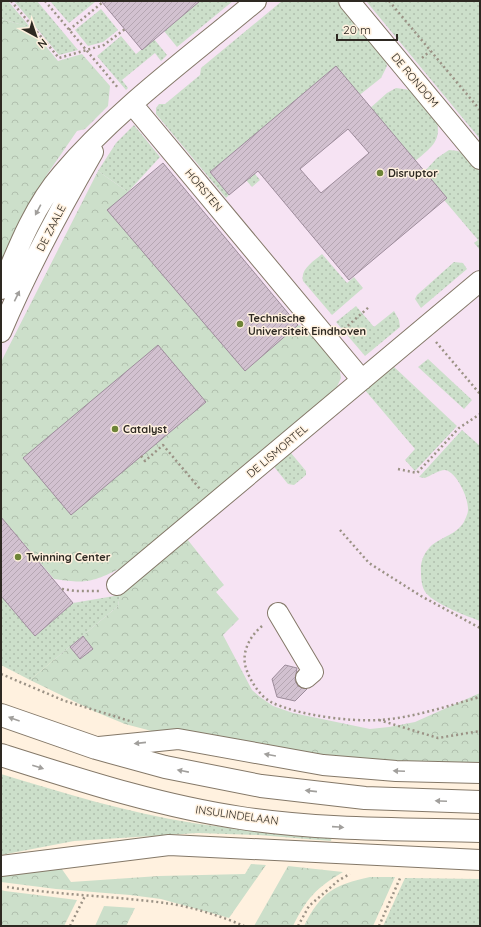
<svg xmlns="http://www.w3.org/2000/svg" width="481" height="927" font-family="Quicksand,sans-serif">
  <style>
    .education { fill: #f6e3f3 }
    .grass { fill: url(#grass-dots) }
    .forest { fill: url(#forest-crowns) }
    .building { fill: url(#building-hatch); stroke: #9d8c9b; fill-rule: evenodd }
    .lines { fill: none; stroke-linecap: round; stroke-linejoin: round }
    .minor-casing { stroke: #847868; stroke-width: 22 }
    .major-casing { stroke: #847868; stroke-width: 24 }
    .path { stroke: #9b9285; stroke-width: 2.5; stroke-dasharray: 2 3; stroke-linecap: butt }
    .minor { stroke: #fff; stroke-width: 20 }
    .major { stroke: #fff; stroke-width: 22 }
    .oneway { fill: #a19f9c }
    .poi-dot { fill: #6d8436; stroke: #fff1df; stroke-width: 1.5 }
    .labels { text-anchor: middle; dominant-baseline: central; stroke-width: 3; stroke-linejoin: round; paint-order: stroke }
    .street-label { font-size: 11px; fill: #2e2922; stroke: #fff1df }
    .poi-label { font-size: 11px; font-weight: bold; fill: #2e2922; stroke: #fff1df; text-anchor: start }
  </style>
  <defs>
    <pattern id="grass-dots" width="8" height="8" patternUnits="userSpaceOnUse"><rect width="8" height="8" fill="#ccdfca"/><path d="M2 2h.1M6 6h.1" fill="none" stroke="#b0bfad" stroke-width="1.8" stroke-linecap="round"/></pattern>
    <pattern id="forest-crowns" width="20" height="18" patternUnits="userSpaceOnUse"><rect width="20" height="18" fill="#ccdfca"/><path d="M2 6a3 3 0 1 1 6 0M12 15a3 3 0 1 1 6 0" fill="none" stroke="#b0bfad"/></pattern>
    <pattern id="building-hatch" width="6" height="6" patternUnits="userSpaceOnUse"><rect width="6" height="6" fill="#d2c1d0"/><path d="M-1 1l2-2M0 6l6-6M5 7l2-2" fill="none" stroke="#b5a6b2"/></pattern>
  </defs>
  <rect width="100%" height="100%" fill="#fff1df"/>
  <path class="education" d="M1,1h479v745l-58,7 -421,-107z"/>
  <path class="grass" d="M1,1h7l22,26 -29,-8z
    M14,1h23l41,49 -19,5z
    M50,1h44l1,1 -26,21z
    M200,1h33l-56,46 -13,-16z
    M282,1h55l48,57 2,8 -6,12 -24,19 -121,54 24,29 -8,7 -25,-29 -17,14 19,23 -3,3 -70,-84v-6l3,-4h6l35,-29 1,-7z
    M366,1h114v138z
    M101,9l17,21 -15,12 -15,4 -13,-16z
    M121,36l15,18 18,-15 13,16 -6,6 -6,-8 -33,27 6,8 -2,2 -29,-34z
    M396,88l14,2 27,33c5,20 -11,28 -24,40l-45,-53 19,-17z
    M134,125l26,32 -32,35 -30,-21 18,-28z
    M449,150l9,1 10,6 12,15v78l-6,-7 4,-3 -56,-66 15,-16z
    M322,254l25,29 7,-6 9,11 -31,27 -29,-34c-3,-12 11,-20 19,-27z
    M454,262l9,1 4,6 -46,39 -6,-9 2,-4z
    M356,306l18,21 20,-16 5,9 1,7 -35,29 -29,-34z
    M428,359l44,41 -8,9 -46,-42z
    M392,365l65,61 -42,45 -10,-11 10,-11 -51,-60z
    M462,430l18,16v175c-14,-5 -42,-16 -52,-26 -6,-5 -7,-15 -7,-23 -1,-10 3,-20 11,-27 10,-8 25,-11 32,-23 1,-3 4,-8 4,-12 1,-11 -11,-38 -23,-40 -6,0 -15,6 -20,8l-6,-1z
    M288,453h3l15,18v4l-12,10 -6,-1 -13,-16v-4z
    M120,595l-2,11 -88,74 -29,-15v-69l34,40 38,-33z
    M1,774c63,19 127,39 192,49 46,7 93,10 139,13l-1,5 -73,-6 -60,-2 -124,8 -73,14z
    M405,878l75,1v47h-97z"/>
  <path class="forest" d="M1,19l29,8 28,34 24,-7 28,32 -2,20 -23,23 -8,2 -31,45v6l-45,85z
    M98,171l30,21 118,178 52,-45 9,3 32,38 2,12 -5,11 -213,178c-30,15 -36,17 -69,12l-53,-62v-155z
    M187,539l37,46 -8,7 23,27 -16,16 29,55 8,7 13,9 20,7 77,16 19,-2 26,-5 65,-29v80l-298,-34 -57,-15 -29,-12 -66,-32 88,-74 2,-11z
    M251,864l15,1 -37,53 -68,-19 -31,-4 -74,-6 -55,-7v-6l58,-11 12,17 88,-6 86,-2z
    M288,866l55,6c-27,16 -36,26 -50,54h-39z
    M370,877h25l-22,49h-69c17,-34 30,-41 66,-49z
    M1,890l4,1 72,9 -13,26h-63z
    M104,906l31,2 -9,18h-31z"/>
  <path class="building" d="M101,1h99l-58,49z
    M336,66l111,132 -98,82 -91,-109 -29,24 -19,-23zM348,129l21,24 -48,40 -21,-24z
    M163,163l135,162 -53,46 -138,-161z
    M158,345l48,57 -135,113 -48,-57z
    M1,517l72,86 -38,33 -34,-40z
    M83,636l10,13 -13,10 -10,-12z
    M285,665l12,3 -2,12 3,6 9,3 -12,12 -18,-4 -5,-18z"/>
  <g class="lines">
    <defs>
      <path id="minor" d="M349,1l131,158
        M132,104l230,276
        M1,289c16,-39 33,-83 61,-115 55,-65 129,-118 194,-173
        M1,332c26,-62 58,-121 92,-180
        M117,585l363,-304
        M278,613l35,59 -7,6
        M99,747l79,-8 145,26 73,6 84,2
        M1,866l168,-21 311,15"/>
      <path id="major" d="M1,715l95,33 69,19 96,19 104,12 115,4
        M1,755c79,25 158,51 240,63 79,12 159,11 239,13"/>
    </defs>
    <use href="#minor" class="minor-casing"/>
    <use href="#major" class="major-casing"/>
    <path class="path" d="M11,1l48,57 45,-13 21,-16
      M45,1l74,88
      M389,1l91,109
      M69,30l34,-28
      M422,58l8,-7
      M344,329l25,-22
      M436,342l44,52
      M141,456l4,5 18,-16 37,44
      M398,469l19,4 42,-45 21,-14
      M340,530l29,33 52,33 59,32
      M62,589l13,2h24
      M262,626c-13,11 -22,28 -15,45 4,11 13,25 24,31 26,13 78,20 108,18 34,-2 68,-14 101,-23
      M1,674l64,27 68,21
      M379,720l59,18 42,-7
      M7,887c53,8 106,9 158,16 25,3 56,13 79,23
      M70,926l15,-30
      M298,926l11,-20 30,-26 11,-6
      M379,926l22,-50"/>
    <use href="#minor" class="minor"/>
    <use href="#major" class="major"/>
  </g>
  <defs><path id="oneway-solid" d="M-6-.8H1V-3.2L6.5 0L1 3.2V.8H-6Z"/></defs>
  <g class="oneway">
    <use href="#oneway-solid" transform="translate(38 210) rotate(118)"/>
    <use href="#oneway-solid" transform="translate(17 296) rotate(-64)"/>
    <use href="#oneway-solid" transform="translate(14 719) rotate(-160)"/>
    <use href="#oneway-solid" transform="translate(140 743) rotate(174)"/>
    <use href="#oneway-solid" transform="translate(270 755) rotate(-170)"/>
    <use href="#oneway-solid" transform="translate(38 767) rotate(17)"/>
    <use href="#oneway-solid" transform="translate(183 771) rotate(-169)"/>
    <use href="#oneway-solid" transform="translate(399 771) rotate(-177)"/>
    <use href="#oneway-solid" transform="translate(311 791) rotate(-174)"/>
    <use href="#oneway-solid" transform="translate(441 801) rotate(-178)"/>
    <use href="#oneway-solid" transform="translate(338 827) rotate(4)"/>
  </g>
  <g class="poi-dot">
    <circle cx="380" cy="173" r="4"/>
    <circle cx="240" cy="324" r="4"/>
    <circle cx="115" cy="429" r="4"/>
    <circle cx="18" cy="557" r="4"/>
  </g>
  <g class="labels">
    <g class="street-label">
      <text transform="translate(415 80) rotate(50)">DE RONDOM</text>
      <text transform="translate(204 190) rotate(50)">HORSTEN</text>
      <text transform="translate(51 228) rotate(-63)">DE ZAALE</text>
      <text transform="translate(277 451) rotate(-40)">DE LISMORTEL</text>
      <text transform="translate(237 815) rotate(8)">INSULINDELAAN</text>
    </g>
    <g class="poi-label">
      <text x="388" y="173">Disruptor</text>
      <text x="248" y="318">Technische<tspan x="248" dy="13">Universiteit Eindhoven</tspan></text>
      <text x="123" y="429">Catalyst</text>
      <text x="26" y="557">Twinning Center</text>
    </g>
  </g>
  <rect width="481" height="927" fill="none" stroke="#2e2922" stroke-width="4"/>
  <g transform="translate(36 36) rotate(140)" stroke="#fff1df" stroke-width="3" paint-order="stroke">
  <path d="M0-3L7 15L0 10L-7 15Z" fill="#2e2922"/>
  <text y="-6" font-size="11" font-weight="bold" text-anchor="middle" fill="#2e2922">N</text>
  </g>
  <path d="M337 34v6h60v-6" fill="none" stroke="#2e2922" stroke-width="2"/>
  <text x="343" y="34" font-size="12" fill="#2e2922" stroke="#fff1df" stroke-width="3" paint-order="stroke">20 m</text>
</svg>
